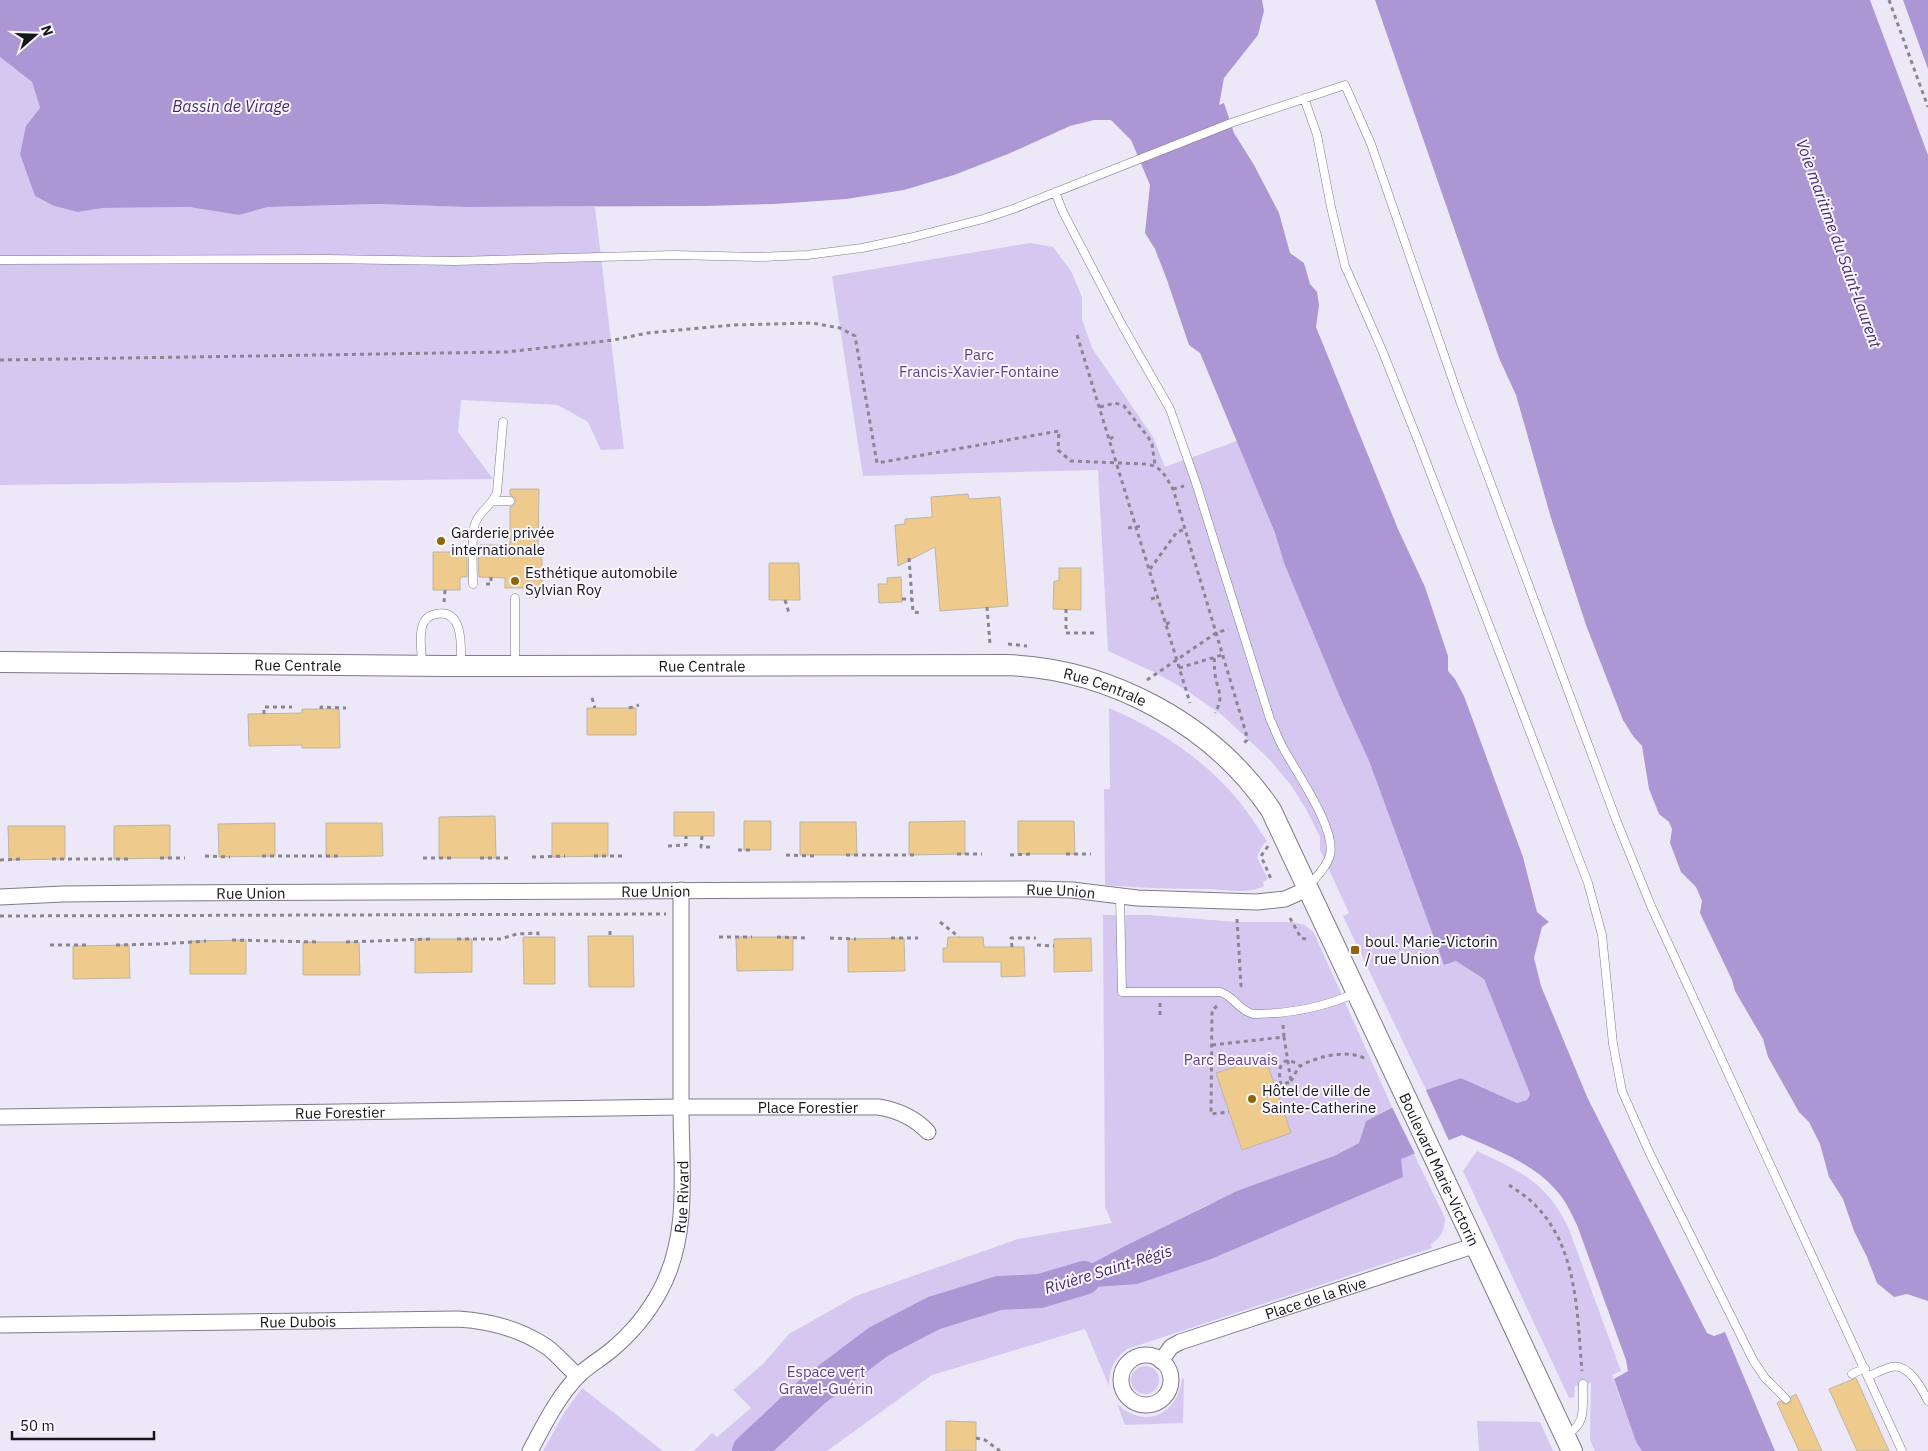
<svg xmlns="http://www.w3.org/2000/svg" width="1928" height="1451" font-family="'IBM Plex Sans',sans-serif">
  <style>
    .green { fill: #d5c7f0 }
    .water { fill: #ac97d4 }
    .pier { fill: #ede8f8 }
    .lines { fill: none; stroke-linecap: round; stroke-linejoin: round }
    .river { stroke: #ac97d4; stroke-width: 34 }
    .building { fill: #eecb8c; stroke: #bdb5a7 }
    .lane-casing { stroke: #7f7a88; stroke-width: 9 }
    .street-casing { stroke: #7f7a88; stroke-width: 17 }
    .secondary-casing { stroke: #7f7a88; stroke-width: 22 }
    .path { stroke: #898691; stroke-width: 3; stroke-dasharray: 4 4; stroke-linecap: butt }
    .lane { stroke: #fff; stroke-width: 8 }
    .street { stroke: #fff; stroke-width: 15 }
    .secondary { stroke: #fff; stroke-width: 20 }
    .poi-dot { fill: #8d6609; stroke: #f9f7fd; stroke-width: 2 }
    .labels { text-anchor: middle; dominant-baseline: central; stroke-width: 4; stroke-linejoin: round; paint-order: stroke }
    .park-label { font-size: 15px; fill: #5f418b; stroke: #f9f7fd }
    .poi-label { font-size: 15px; fill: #17161b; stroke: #f9f7fd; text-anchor: start }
    .street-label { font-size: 15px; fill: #17161b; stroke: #f9f7fd }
    .water-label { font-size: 16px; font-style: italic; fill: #482871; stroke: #f9f7fd }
  </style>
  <rect width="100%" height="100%" fill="#ede8f8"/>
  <path class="green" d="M0,57l32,25 8,27 -14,17 9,70 19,10 24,6 25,-4 86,-1 50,8 29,-8 109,-3 90,3h128l29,242 -23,1 -13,-28 -30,-17 -97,-5 -3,32 35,47 -493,6z
    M1030,243l23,4 18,24 11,26v22l10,29 61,89 12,30 72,-26 38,92 9,30 55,132 30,66 75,204 12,-4 28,18 46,115 -3,6 -10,3 -56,-25 -35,12 -83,-174 6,-3 -29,-63v-13l-14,-28 -15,-24 -23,-27 -46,-43 -36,-25 -30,-17 -48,-22 -10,-181 -235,6 -31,-200z
    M1109,708c49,21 94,50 129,92 11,13 19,27 29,41l-5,5 -5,11 11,22 -5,3 1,4c-15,8 -37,4 -54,3 -35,0 -70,-1 -105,-4l-1,-96h6z
    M1103,915h46l88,7h55l13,3 9,8 78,174 -26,14 -7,22 -25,13 -127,49 -165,85 372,-136 31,64c0,12 -4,20 -14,26l1,4 -305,101c-13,10 -18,20 -18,37l-24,-57 -153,46 -105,76h-133l18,-18 5,4 34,-29 -18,-18 31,-27 25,-29 67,-38 162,-57 94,-16 -7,-16z
    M1477,1151c44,21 70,31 92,78l52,142 -9,4 24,67 6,9h-47l-5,-11 1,-57 -16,3 -1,11 -5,1 -106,-227z
    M1131 1380a14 14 0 1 1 28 0a14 14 0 1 1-28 0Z
    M1182,1378l2,1 -1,44 -58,2 -8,-21c4,3 8,7 13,9 27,13 50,-8 52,-35z
    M582,1388l81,63h-120l21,-38z
    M1477,1421l63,1 13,29h-74z"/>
  <path class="water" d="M0,0h1262l2,11 -6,24 -34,43 -5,27 5,-2 10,30 20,32 25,48 11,40 14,10 6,21 7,8 2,13 -3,22 82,202 27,58 23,69v15l7,8 9,17 59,161 14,55 12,10 -7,5 -8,31 7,28 47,113 119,234 7,3 11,-4 50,119h-133l-6,-9 -22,-63 14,-8 -2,-11 -49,-135c-6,-12 -12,-26 -22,-36 -24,-27 -61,-40 -93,-54l-61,24 2,18 -192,82 -74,25 -97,7 83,-44 114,-56 97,-35 25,-13 7,-22 60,-31 35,-12 56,25 10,-3 3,-6 -46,-115 -28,-18 -12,4 -75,-204 -30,-66 -55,-132 -9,-30 -75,-180 -11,-8 -22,-65 -12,-31 -10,-16 5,-48 -19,-45 -20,-20h-17l-24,6 -62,28 -54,21 -50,15 -58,9 -71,5 -71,2 -237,1 -90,-3 -109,3 -29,8 -50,-8 -86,1 -25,4 -24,-6 -19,-10 -15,-42 6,-28 14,-18 -8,-26 -32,-25z
    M1375,0h495l58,155v1146l-21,-7 -13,3 -17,-14 -10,-26 -13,-26 -11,-32 -14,-22 -9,-33 -11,-22 -10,-10 -31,-55 -5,-18 -28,-48 -3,-11 -32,-67 2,-12 -6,-14 -15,-15 -11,-29 2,-14 -3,-7 -10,-8 -10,-25 -7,-43 -9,-10 -10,-16 -37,-95 -35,-107 -35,-123 -17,-37z
    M1903,0h25v69z"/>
  <path class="pier" d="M1425,1088l25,55 -34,13 -25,-51z"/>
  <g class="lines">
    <path class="river" d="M749,1451l64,-60 65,-49 56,-29 65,-20 41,-2 44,-13"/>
  </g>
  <path class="building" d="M510,489h29l-1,58h4v41h-37v-10l-26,-1 -1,-25h2v-7h30v-38l3,-1 3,-5 -1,-3 -5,-3z
    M968,494l1,5 31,-2 8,109 -68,5 -5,-64 -37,19 -3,-41 10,-1v-5l27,-2 -1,-20z
    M433,552h34v25h-7v13h-27z
    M769,563h30l1,37h-31z
    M1059,568h22v42l-28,-1 1,-28h5z
    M901,577l1,25 -23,1 -1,-19h9v-6z
    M587,708h49v27h-49z
    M302,709h37l1,39h-38v-3l-53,1 -1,-32 54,-1z
    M674,812h40v24h-40z
    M495,816l1,42h-57v-41z
    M744,821h27v29h-27z
    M965,821v33l-56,1v-33z
    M1018,821h56l1,33h-57z
    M800,822h56l1,33h-57z
    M275,823v33l-56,1 -1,-33z
    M326,823h56l1,33 -57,1z
    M552,823h56v33l-56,1z
    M170,825v33l-56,1v-33z
    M8,826h57v33l-56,1z
    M588,936h45l1,51h-45z
    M523,937h32v47h-31z
    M736,937h57v33l-56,1z
    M948,937h35l1,10h40l1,29 -24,1v-15h-58v-14h4z
    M904,938l1,33 -57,1v-33z
    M1091,938l1,33 -38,1v-33z
    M415,939h57v33l-57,1z
    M246,940v34h-56v-33z
    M303,942h56l1,33h-57z
    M129,945l1,33 -57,1v-33z
    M1265,1057l26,76 -49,17 -26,-77z
    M1856,1378l33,73h-32l-28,-62z
    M1796,1394l26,57h-23l-22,-48 3,-2 4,3h4l3,-3v-4z
    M946,1421l30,1v29h-30z"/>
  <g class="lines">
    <defs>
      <path id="lane" d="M1304,98l13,37 14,72 14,59 37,84 37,93 169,440 14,52 11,109 9,47 28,63 103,206 12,18 21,21
        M1055,192l8,20 59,113 48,84 26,74 74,236c4,8 7,17 11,25 12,24 56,84 49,111 -3,12 -14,22 -22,32
        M0,260l325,-1 130,2 218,-6 86,2 48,-2 55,-7 47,-10 74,-19 30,-10 218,-86 114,-38 26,59 89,257 157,421 34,84 251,545
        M495,501h15
        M473,584c0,-13 -2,-50 2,-60 4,-13 18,-19 22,-32l6,-70
        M515,598v67
        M422,666c0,-13 -3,-27 0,-39 2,-7 7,-12 14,-13 28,-6 25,33 25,50
        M1120,896l2,96h98c14,4 18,18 33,22 35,0 71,-7 103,-21
        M1852,1374l13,-6
        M1869,1376c7,-3 15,-7 22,-9 18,-4 31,22 37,34
        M1565,1436c23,-13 17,-28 18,-52"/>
      <g id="street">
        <path id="s1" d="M0,897l63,-3 97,-1 876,-4 36,1 65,8 120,4 28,-3 18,-8 5,-4"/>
        <path id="s2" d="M0,1117l681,-10h197c19,3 36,10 50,25"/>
        <path id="s3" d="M0,1325l458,-6c31,2 63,10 89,28 11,8 20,20 31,29"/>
        <circle cx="1146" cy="1380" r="25"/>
        <path id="s4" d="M1161,1361l10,-14 9,-5 296,-97"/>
        <path id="s5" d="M530,1451c14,-26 28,-55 49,-76 9,-9 20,-15 30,-23 21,-17 38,-37 51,-61 32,-59 20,-128 21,-193 0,-69 0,-139 0,-208"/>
      </g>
      <g id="secondary">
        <path id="s6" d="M0,662l446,4 561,-1c103,4 206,59 264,145l301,641"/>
      </g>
    </defs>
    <use href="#lane" class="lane-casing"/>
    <use href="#street" class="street-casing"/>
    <use href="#secondary" class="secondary-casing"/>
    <path class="path" d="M1889,0l39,107
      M1077,335l113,368
      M0,360l506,-8 108,-12 33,-7 86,-8 79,-2 28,5 15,8 22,127 182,-32 -1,19 13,11 74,3c17,2 20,12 28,25l73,244 1,7 -4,4
      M1100,407l15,-4 9,3 24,31 4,7 3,21
      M1110,439l4,-3
      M1173,489l11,-3
      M1128,528l14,-2
      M909,558l4,54 8,1
      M1150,569l27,-37 8,-3
      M486,584h5v-7
      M902,599h10
      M1151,599l7,-2
      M785,600l4,13
      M444,602l1,-12
      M987,607l3,37
      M1066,609v24h30
      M1166,624l5,-2
      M1008,644l19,2
      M1214,658c1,6 0,10 1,16 2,17 10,21 0,39
      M1179,668l43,-13
      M1147,680l69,-47 12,-4
      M592,698l3,10
      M629,708l10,-3
      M321,709v-2l25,1
      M264,714v-7h28
      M702,836l-1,11h12
      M668,846l18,-1v-9
      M1268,846l-7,10 10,23
      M738,850h13
      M957,854h25
      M1066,854h25
      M786,855l30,1
      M846,855h72
      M1010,855l21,-1
      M205,856l25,1
      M262,856h77
      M594,856h32
      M532,857l33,-1
      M160,858h25
      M423,858h29
      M480,858h30
      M52,859h76
      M0,860l22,-1
      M0,916l666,-2
      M1290,918l11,20 9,2
      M1237,919l4,67 -2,3
      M940,922l19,15
      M610,931v5
      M719,937h33
      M777,937l31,1
      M830,938l26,1
      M891,938h27
      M457,939h43l17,-5 21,-1v4
      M232,940l86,2
      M346,942l84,-3
      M50,945h39
      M116,945l44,-1 46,-3
      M1037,945l17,1
      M1012,947l-1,-9h25
      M1217,1006l-5,4 -1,104 18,-2
      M1160,1015v-12
      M1283,1025l1,12
      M1212,1045l72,-8 7,45 -15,4
      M1291,1081c3,-5 6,-13 11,-16 17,-9 46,-16 64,-6
      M1281,1085c-4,-16 0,-33 19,-19
      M1509,1185c10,7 20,13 28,22 41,43 40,108 45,164
      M976,1438l9,2 15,11"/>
    <use href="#lane" class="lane"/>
    <use href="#street" class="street"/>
    <use href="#secondary" class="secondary"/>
  </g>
  <g class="poi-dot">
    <circle cx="441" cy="541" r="5"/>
    <circle cx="515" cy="581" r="5"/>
    <rect x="1350" y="945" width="10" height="10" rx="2.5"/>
    <circle cx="1252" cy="1099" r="5"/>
  </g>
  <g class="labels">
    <g class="park-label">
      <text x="979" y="354">Parc<tspan x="979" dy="17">Francis-Xavier-Fontaine</tspan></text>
      <text x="1231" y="1059">Parc Beauvais</text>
      <text x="826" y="1371">Espace vert<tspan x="826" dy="17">Gravel-Guérin</tspan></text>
    </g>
    <g class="poi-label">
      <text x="451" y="532">Garderie privée<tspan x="451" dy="17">internationale</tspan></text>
      <text x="525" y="572">Esthétique automobile<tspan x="525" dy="17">Sylvian Roy</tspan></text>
      <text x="1365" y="941">boul. Marie-Victorin<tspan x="1365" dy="17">/ rue Union</tspan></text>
      <text x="1262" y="1090">Hôtel de ville de<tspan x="1262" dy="17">Sainte-Catherine</tspan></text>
    </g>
    <g class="street-label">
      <text stroke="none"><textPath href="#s6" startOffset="298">Rue Centrale</textPath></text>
      <text stroke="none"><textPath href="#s6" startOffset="702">Rue Centrale</textPath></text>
      <text stroke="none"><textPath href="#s6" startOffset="1108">Rue Centrale</textPath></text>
      <text stroke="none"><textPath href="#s1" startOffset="656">Rue Union</textPath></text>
      <text stroke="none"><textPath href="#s1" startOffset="1061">Rue Union</textPath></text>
      <text stroke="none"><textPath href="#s1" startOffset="251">Rue Union</textPath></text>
      <text stroke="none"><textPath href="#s2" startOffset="808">Place Forestier</textPath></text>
      <text stroke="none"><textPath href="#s2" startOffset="340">Rue Forestier</textPath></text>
      <text stroke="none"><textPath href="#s6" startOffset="1716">Boulevard Marie-Victorin</textPath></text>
      <text stroke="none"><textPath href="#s5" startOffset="306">Rue Rivard</textPath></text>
      <text stroke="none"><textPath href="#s4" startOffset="170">Place de la Rive</textPath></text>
      <text stroke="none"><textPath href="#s3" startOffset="298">Rue Dubois</textPath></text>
    </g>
    <g class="water-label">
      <text x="231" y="106">Bassin de Virage</text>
      <text transform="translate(1839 243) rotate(70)">Voie maritime du Saint-Laurent</text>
      <text transform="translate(1108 1269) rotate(-17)">Rivière Saint-Régis</text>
    </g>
  </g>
  <g transform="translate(35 35) rotate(70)" stroke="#f9f7fd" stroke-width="4" paint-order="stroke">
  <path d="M0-4L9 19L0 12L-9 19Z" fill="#17161b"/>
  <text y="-8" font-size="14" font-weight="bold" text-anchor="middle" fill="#17161b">N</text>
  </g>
  <path d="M12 1431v8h142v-8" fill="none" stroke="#17161b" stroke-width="2.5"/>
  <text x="20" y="1431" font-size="15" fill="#17161b" stroke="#f9f7fd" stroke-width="4" paint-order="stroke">50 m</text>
</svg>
